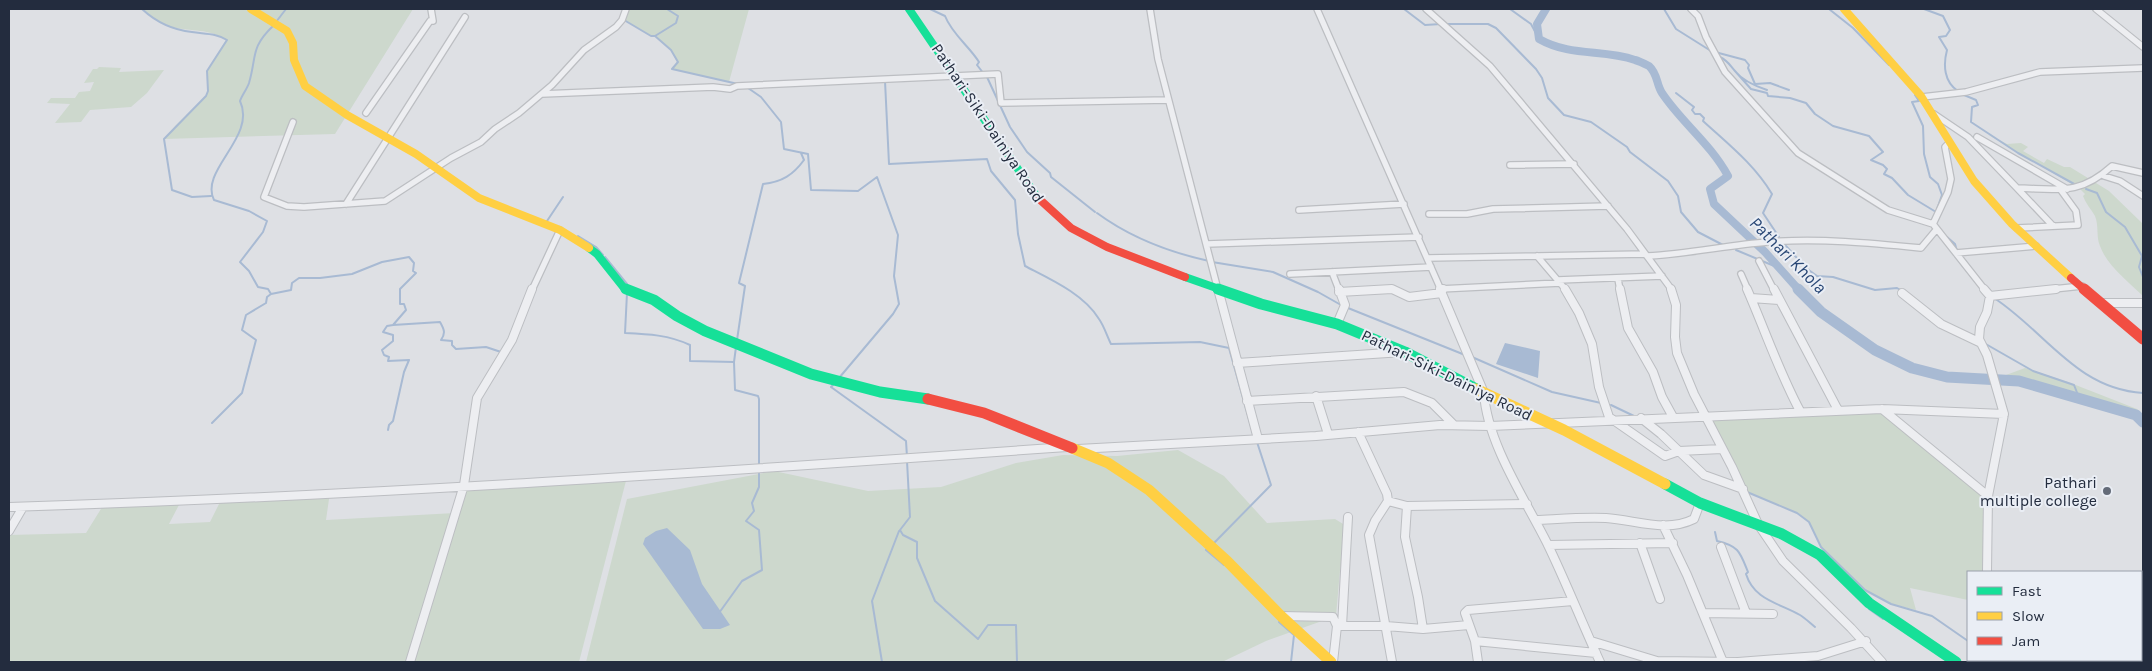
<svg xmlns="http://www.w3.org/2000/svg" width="2152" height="671" font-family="Karla,sans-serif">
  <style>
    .green { fill: #cdd8cd }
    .water { fill: #a8bad3 }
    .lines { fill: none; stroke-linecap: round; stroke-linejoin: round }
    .stream { stroke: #a8bad3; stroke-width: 2 }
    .river-far1 { stroke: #a8bad3; stroke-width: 8 }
    .river { stroke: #a8bad3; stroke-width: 11 }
    .street-far1-casing { stroke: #bcbec2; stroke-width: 8 }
    .street-casing { stroke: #bcbec2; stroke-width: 10 }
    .street-far1 { stroke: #edeef1; stroke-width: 5.5 }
    .street { stroke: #edeef1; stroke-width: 8 }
    .fast-far1 { stroke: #16e098; stroke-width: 8 }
    .fast { stroke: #16e098; stroke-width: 11 }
    .slow-far1 { stroke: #ffcf43; stroke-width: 8 }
    .slow { stroke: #ffcf43; stroke-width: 11 }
    .jam-far1 { stroke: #f24e42; stroke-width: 8 }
    .jam { stroke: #f24e42; stroke-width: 11 }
    .poi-dot { fill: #646b78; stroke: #eaeef5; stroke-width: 2 }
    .labels { text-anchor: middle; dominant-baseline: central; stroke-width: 4; stroke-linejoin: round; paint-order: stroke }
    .street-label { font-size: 16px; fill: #232c3e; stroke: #eaeef5 }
    .poi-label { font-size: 16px; fill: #232c3e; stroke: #eaeef5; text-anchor: end }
    .water-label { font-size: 18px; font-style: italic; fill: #2a4876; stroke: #eaeef5 }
  </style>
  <rect width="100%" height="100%" fill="#dee0e4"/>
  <path class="green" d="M141,9h272l-78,125 -171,5 12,-14 30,-29 2,-5 -1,-20 19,-31c-17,-12 -34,-8 -54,-13 -12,-4 -21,-11 -31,-18z
    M625,9h124l-20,73 -57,-13 5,-7 -6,-12 -15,-14h-5l-29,-17z
    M99,67l22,1 -2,4 45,-2 -17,23 -16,14 -41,3 -9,12 -26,1 15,-19 -23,-1 4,-5h24l4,-6 11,-1 4,-9 -10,1 9,-14h4z
    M1987,134l20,10 14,-1 7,4 -5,4 21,12 3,-4 17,8h6l39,24 33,32 1,73c-14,-14 -36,-30 -43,-50 -4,-9 -1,-20 -5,-30 -4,-7 -9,-12 -12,-20l2,-2 -5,-5z
    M2025,368l43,14 69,27 6,6v7l-7,-7 -117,-34 -13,-6z
    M1882,409l106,87 -1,76h-19v28l-58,-12 6,22 -25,-6 -26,-14 -44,-43 -12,-25 -12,-9 -50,-21 -43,-76z
    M1178,450l46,26 43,47 68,-4 13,8 -8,43 -4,46 -70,25 -44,21h-636l41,-163 147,-28 94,20 73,-4 75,-24 47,-8 54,1z
    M627,477l-48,185h-570v-127l77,-2 18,-29 76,-1 -11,21 41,-2 12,-24 108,-6 -4,28 129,-7 9,-28z"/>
  <path class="water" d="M1505,343l35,8 -2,27 -42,-14z
    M667,528l23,22 12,34 28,41 -10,4h-17l-60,-85 2,-6 11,-7z"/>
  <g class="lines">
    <path class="stream" d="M142,9c14,13 31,21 50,23 13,2 24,1 35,8l-20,31 1,20 -2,5 -42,43 8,51 20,7 19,-1
      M667,9l11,7 -2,7 -21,13 16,14 7,12 -6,7 66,15
      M930,9l15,7c7,18 24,30 34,46l-2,3 7,9
      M1404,9l21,16 16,-1
      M1510,9l21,15 8,15
      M1664,9l12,20 35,22
      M1829,9l24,19 36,37
      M1924,9l19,7 7,14 -4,6 -7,1 8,13c-4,15 -3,32 11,41
      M624,20l27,16h4
      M276,22l10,-13
      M1446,24h42l8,4 40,41 6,9 6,20 16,17 27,7 36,25 3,5 38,29 10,15 3,16 17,20 25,13
      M1715,52l30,8 4,5 -1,3 7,16 15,-1 19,7
      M1720,57c8,4 9,7 15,14 8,10 20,15 32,19
      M1735,71l16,18 16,4 1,3 22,2 16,5 9,11 18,12 36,10 14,16 -12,8 12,5 4,4 -3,5 8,4 16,17 28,17
      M987,77l23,50 17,25 23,21 1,4 44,35
      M885,81l4,83 98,-5 4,12 24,29 3,34 7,32c25,13 59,28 74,53 5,7 8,17 12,25l89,-2 29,6 25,89
      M748,88l13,9 20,25 3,27 24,5 3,36 47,1 19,-14 21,58 -4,41 5,28 -6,10 -54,64
      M1676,93l18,14 -2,3 3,4h5l4,4 -1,3c25,23 51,43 69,73l-9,19 16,24
      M1915,95l4,6 -7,1 11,24 1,28 6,23 8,7 4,11 -5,14
      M1964,95l12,5 2,5 -6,2 -1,15 47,31 58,32
      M2086,189l11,4 9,19 19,15 17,29 -3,11 4,10
      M1097,213c34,25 71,39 112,48
      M547,221l16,-24
      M578,236l18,11 7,8
      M1947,237l8,7 2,7
      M1786,246l20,22 11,8 16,1 42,13 22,-2 5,3
      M1736,250l43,18
      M605,257l22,27
      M1212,262l61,10 45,20 23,13
      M627,293l-2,40c23,1 44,2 65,12v16l44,1 1,28 23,6 1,3v66
      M271,294l-3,-5 -10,-2 -9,-16 -9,-9 23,-30 4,-11 -18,-10 -35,-11c-15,-30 43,-63 26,-99 2,-6 7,-12 9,-18 8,-27 1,-35 24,-57
      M1910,295l8,7
      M1994,298c51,33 82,91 149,95
      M1348,308l117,47
      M737,340l8,-54 -6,-3 24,-99c19,-2 30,-9 41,-24l-3,-7
      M1984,343l49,28 41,14 6,15
      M1472,357l80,35 49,11
      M734,362l2,-15
      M833,385l-2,2 75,54 1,16
      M1611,405l23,11
      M212,423l30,-30 14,-53 -14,-10 4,-15 20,-12 1,-6 4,-3 20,-4 1,-7 7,-5h21l32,-4 30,-12 27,-5 5,6 -1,8 3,2 -16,16v15h4l2,6 -13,15 47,-3c4,7 6,11 1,18l11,1v4l4,4 30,-2 15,5
      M388,430l1,-5 4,-4 11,-49 5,-12 -21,1 1,-4 -5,-2 -2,-5 11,-9v-6l-10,-3 4,-6 6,-1
      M907,461l3,56 -10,13 3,5 14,7v16l18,43 43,38 10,-14h28l1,37
      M1747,492l50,21 12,9 12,25 44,43 26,14 41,12 36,25
      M1715,532l2,9c22,5 23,11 31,31l-2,2c8,26 33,29 54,41 5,3 10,8 15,12
      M1213,544l58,-59 -14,-43
      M1208,549l-2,1 18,15
      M1869,609l14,10
      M719,613l23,-32 20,-11 -3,-40 -13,-9 8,-10 -2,-8 7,-16v-16
      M1279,622l15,13
      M882,662l-10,-61 27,-70
      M1291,662l3,-27"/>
    <path class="river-far1" d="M1546,9l-9,15 2,15c32,18 63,10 96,21 4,1 10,4 14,6 9,8 7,18 13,27 20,30 48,50 66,83l-18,13 4,15 51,48 34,38"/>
    <path class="river" d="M1798,289l23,23 54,38 37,18 35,9 72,4 117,34 7,7"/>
    <defs>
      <path id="street-far1" d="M431,9l2,12
        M1150,9l8,50 60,231
        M1317,9l124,281
        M1426,9l64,57 137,163 45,61
        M1691,9l7,7 8,21 19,35 73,81 90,57 45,14
        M2096,9l47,38
        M542,94l171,-7 17,2 7,-3 261,-12 3,29 167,-3
        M1922,97l44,-5 74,-20 103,-4
        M366,113l64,-92
        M1934,114l34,23 49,51c41,1 62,8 95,-22l31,7
        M293,122l-29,75 23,9 17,1 81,-6 66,-43 30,-16 14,-13 24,-16 33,-28 32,-35 32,-23 6,-7 4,-11
        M1977,137l90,52
        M1949,143l-4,4 6,32 -3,13 -15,32 52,66
        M1510,165l64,-1
        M2104,176l16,5 23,15
        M2017,188l36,38
        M346,204l119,-187
        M1299,210l105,-6
        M1429,214h38l26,-5 115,-3
        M2017,228l61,-3 -2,-14 -16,-22
        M1207,244l212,-7
        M1956,253l80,-7
        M1537,256l29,34
        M1647,256c41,-2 81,-11 121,-14 51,-4 103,1 153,6l15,-18
        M1427,258l218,-4
        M1759,261l15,29
        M1332,272l7,18
        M1290,274l141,-7
        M1741,274l7,16
        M1618,279l2,11
        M1558,280l104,-4
        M1440,289l120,-6
        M532,290l28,-60
        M1373,290h21
        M2044,290l38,-4"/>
      <path id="street" d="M1218,289l40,150
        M1440,289l44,104c3,50 41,106 63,150 19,39 35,80 53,119
        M1440,289h3
        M1565,289l14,24 13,31 7,43 10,30 56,39 14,-5 43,-2
        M1620,289l8,39 25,44 9,25 11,20
        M1671,289l5,16 -1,32 2,16 17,41 38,73 26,57 25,37 68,67 31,34
        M1747,289c18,41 32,83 53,122
        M1774,289l64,121
        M1984,289l6,7 -3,16 -7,15 -1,12 8,16 17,59 -16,82 -1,76
        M1339,292l53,-3 17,8 33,-4
        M1902,293l39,31 40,19
        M1990,296l66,-7
        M1751,298l28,2
        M2102,303h41
        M1337,324l8,-19 -6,-16
        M1237,363l166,-11
        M1316,396l12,38
        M1247,401l157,-9 28,11 22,22
        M1882,409l106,87
        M1641,418l20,16 43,41 39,14
        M1358,432l29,62 1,7
        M1078,449l238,-13 124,-11 50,1 392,-17 122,5
        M1407,506l-2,31 13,60 5,32
        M9,507c353,-11 706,-35 1058,-60
        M1536,520c23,-1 47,-3 70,-2 30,2 60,15 88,1l6,-16
        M1663,525l24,50 36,87
        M9,531l14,-24
        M1640,543l20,56
        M1548,545l125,-2
        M1721,547l25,66
        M1573,601l-105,9 -3,3 10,28 121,12
        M1703,613l70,1
        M1281,616l52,1 4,9 -4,36
        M1337,626h49l37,3 46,-4
        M1342,626l6,-109
        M1475,641l3,21
        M1591,641l66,20 81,1 80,-6 48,-15
        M1988,660v2
        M2007,660l6,2
        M410,662l54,-177 13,-87 35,-58 20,-51
        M1392,662l-23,-127 6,-14 13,-20 19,5 120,-2"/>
    </defs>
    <use href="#street-far1" class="street-far1-casing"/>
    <use href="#street" class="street-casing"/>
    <use href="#street-far1" class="street-far1"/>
    <use href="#street" class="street"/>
    <path class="fast-far1" d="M909,9l128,188
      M589,248l8,6 27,34 5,2
      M1185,277l37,13"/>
    <path class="fast" d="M626,289l28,11 23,16 28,15 106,43 69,18 48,7
      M1218,289l43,15 76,20 68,28 71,37
      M1665,484l35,19 82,31 38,21 49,48 87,59"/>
    <path class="slow-far1" d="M251,9l36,22 6,12 1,17 11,26 42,29 69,39 63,44 81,32 29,18
      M1844,9l77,87 53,85 38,43 59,54"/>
    <path class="slow" d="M1476,389l88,41 101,54
      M1072,448l36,15 41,27 78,71 54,55 50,46"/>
    <path class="jam-far1" d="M1037,197l34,31 36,19 78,30
      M2071,278l14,12"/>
    <path class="jam" d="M2084,289l59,50
      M928,399l56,14 88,35"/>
  </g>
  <circle class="poi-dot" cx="2107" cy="491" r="5"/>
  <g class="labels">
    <g class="street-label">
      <text transform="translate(988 123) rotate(56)">Pathari-Siki-Dainiya Road</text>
      <text transform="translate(1447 375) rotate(26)">Pathari-Siki-Dainiya Road</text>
    </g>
    <g class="poi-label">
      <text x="2097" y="482">Pathari<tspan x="2097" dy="18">multiple college</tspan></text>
    </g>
    <g class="water-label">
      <text transform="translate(1788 255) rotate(45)">Pathari Khola</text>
    </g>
  </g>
  <rect width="2152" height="671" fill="none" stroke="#232c3e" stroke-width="20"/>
  <rect x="1967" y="571" width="175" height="90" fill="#eaeef5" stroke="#9aa0ac"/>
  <rect x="1977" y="587" width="25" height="8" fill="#16e098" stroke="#9aa0ac"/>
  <text x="2012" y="596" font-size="15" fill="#232c3e">Fast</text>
  <rect x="1977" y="612" width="25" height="8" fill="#ffcf43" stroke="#9aa0ac"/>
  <text x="2012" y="621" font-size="15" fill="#232c3e">Slow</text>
  <rect x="1977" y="637" width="25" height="8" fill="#f24e42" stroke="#9aa0ac"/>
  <text x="2012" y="646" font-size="15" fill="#232c3e">Jam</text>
</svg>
